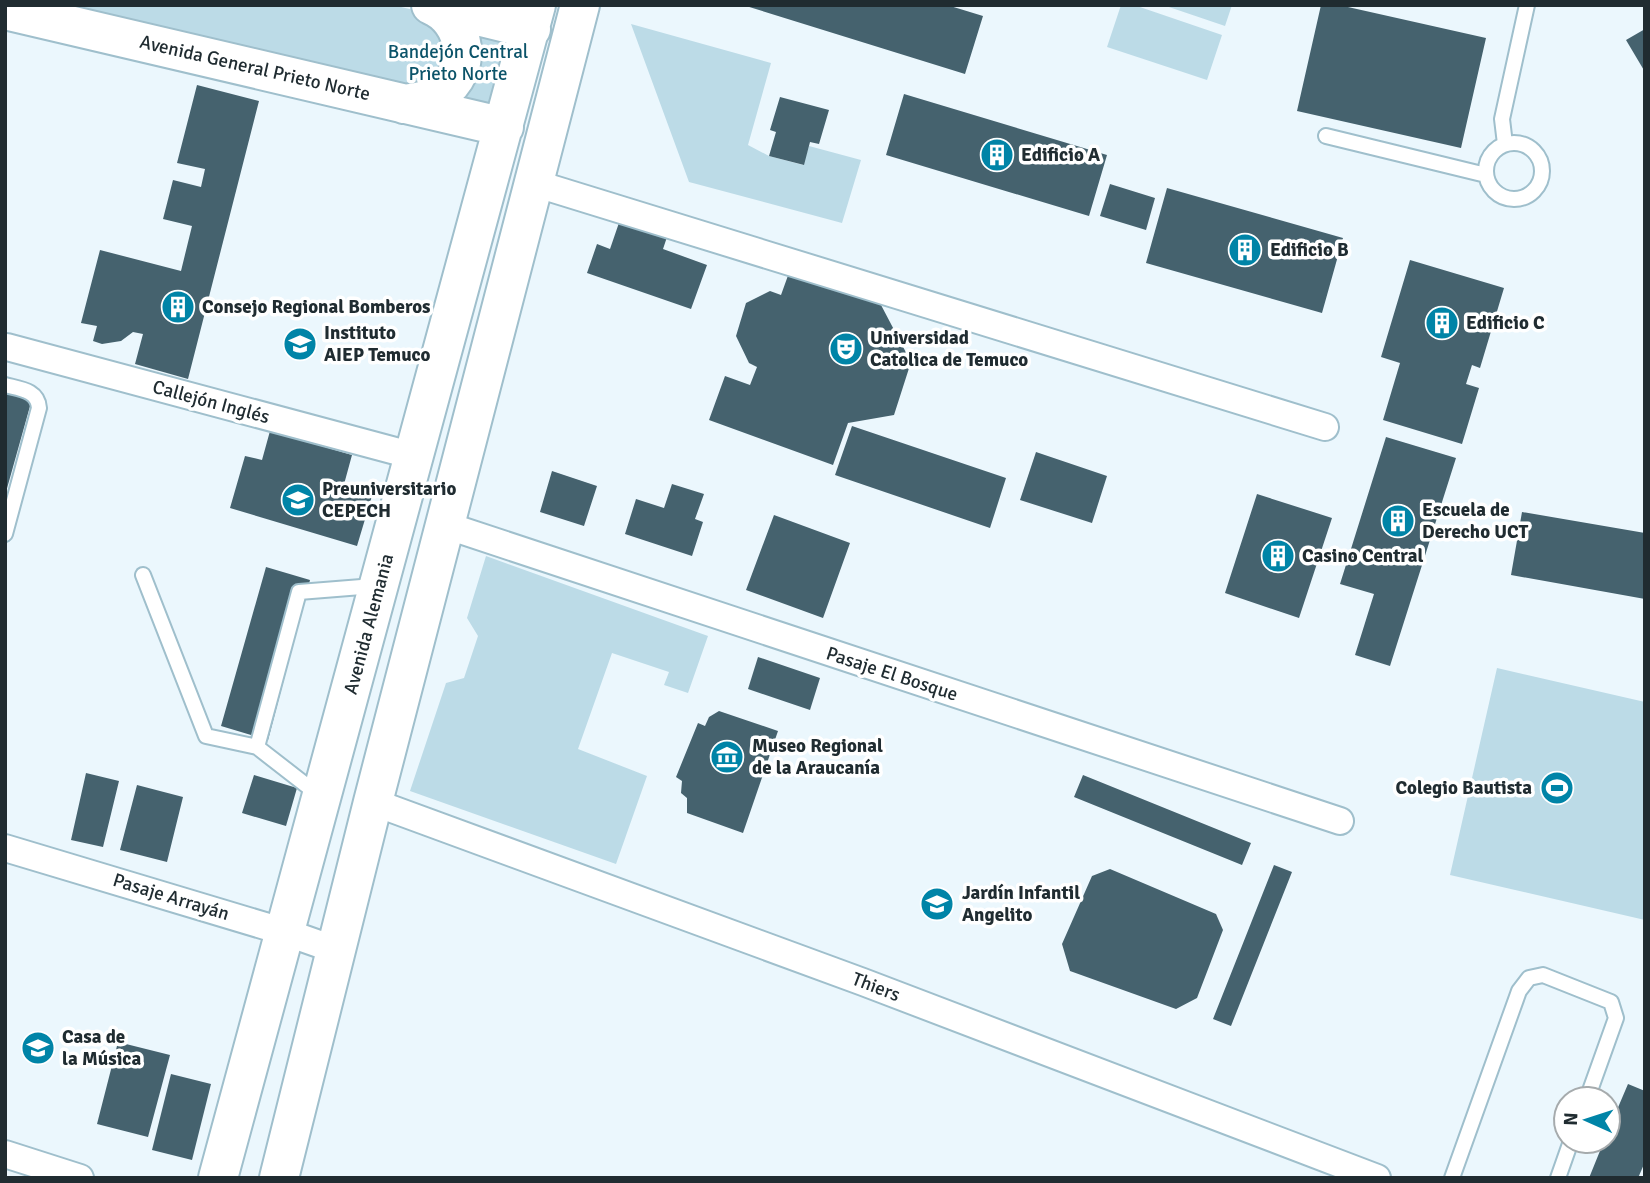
<svg xmlns="http://www.w3.org/2000/svg" width="1650" height="1183" font-family="Signika,sans-serif">
  <style>
    .green { fill: #bcdbe7 }
    .building { fill: #45626e }
    .lines { fill: none; stroke-linecap: round; stroke-linejoin: round }
    .lane-casing { stroke: #9fbfcc; stroke-width: 18 }
    .street-casing { stroke: #9fbfcc; stroke-width: 30 }
    .primary-casing { stroke: #9fbfcc; stroke-width: 42 }
    .lane { stroke: #fff; stroke-width: 14 }
    .street { stroke: #fff; stroke-width: 26 }
    .primary { stroke: #fff; stroke-width: 38 }
    .labels { text-anchor: middle; dominant-baseline: central; stroke-width: 7; stroke-linejoin: round; paint-order: stroke }
    .park-label { font-size: 19px; fill: #0b5369; stroke: #fff }
    .street-label { font-size: 19px; fill: #202c31; stroke: #fff }
    .poi-label { font-size: 19px; font-weight: bold; fill: #202c31; stroke: #fff; text-anchor: start }
  </style>
  <rect width="100%" height="100%" fill="#ebf7fd"/>
  <path class="green" d="M40,5h353l115,28 -20,78z
    M1121,5h13l88,30 -15,45 -100,-33z
    M1163,5h69l-7,21z
    M631,24l140,39 -23,82 21,11 34,9 6,-19 52,14 -19,63 -153,-41z
    M486,556l222,80 -20,57 -24,-8 5,-13 -57,-19 -34,96 69,27 -31,88 -206,-73 36,-108 18,-5 14,-42 -11,-18z
    M1497,668l148,34v218l-195,-45z"/>
  <path class="building" d="M947,5l36,11 -18,58 -219,-68z
    M1321,5h18l147,33 -25,110 -164,-37z
    M1645,29v43l-19,-32z
    M197,85l62,16 -71,278 -53,-15 8,-30 -10,-2 -12,9 -19,3 -9,-3 4,-15 -16,-3 19,-73 81,21 11,-45 -29,-7 10,-39 28,7 4,-18 -28,-6z
    M904,94l203,61 -18,61 -203,-61z
    M780,97l49,13 -10,34 -9,-2 -6,23 -35,-9 7,-24 -6,-2z
    M1110,184l45,14 -9,32 -46,-14z
    M1167,188l176,50 -21,75 -176,-50z
    M622,214l47,17 -6,18 44,16 -16,44 -104,-36 10,-29 13,5z
    M1410,260l94,28 -24,80 -8,-3 -6,19 13,4 -17,56 -79,-24 17,-57 -19,-6z
    M790,270l91,35 30,57 -17,53 -46,8 -15,42 -124,-45 16,-44 25,9 7,-18 -8,-4 -13,-27 10,-33 24,-12 11,4z
    M5,391l27,8 -26,93h-1z
    M852,426l154,52 -16,50 -155,-53z
    M270,431l82,24 -9,33 29,8 -15,50 -127,-38 15,-52 17,4z
    M1386,437l70,21 -66,208 -35,-11 19,-61 -34,-10z
    M1036,452l71,24 -15,47 -72,-23z
    M552,471l45,15 -13,40 -44,-14z
    M672,484l32,10 -9,25 8,3 -11,34 -67,-22 11,-35 28,9z
    M1257,494l75,24 -33,100 -74,-25z
    M1522,512l123,21v66l-134,-24z
    M774,515l76,28 -27,75 -77,-28z
    M266,567l44,13 -42,160 -47,-14z
    M758,657l62,21 -10,32 -62,-21z
    M719,711l59,20 -35,102 -56,-20v-15l-6,-5 1,-12 -6,-4 22,-54 7,3 4,-9z
    M86,773l33,8 -16,66 -32,-7z
    M254,775l43,13 -11,38 -44,-13z
    M1083,775l168,68 -9,22 -168,-68z
    M137,785l46,12 -16,65 -47,-12z
    M1274,865l18,7 -61,154 -18,-7z
    M1110,869l106,45 7,16 -26,68 -21,11 -106,-38 -8,-27 30,-68z
    M118,1042l52,13 -22,82 -51,-13z
    M171,1074l40,10 -19,76 -40,-10z
    M1628,1084l17,7v71l-7,16h-49l15,-37h4v-10z"/>
  <g class="lines">
    <defs>
      <path id="lane" d="M1326,136l160,39
        M1486 171a28 28 0 1 1 56 0a28 28 0 1 1-56 0Z
        M1505,144l-3,-25 25,-114
        M5,385c15,4 33,5 34,23l-34,126
        M143,575l63,161 51,11
        M320,796l-63,-49 42,-155 75,-6
        M1452,1178l67,-187 10,-13 14,-3 68,27 5,16 -29,81
        M1558,1178l13,-37"/>
      <path id="street" d="M534,183l791,244
        M7,347l407,109
        M445,525l895,296
        M373,802l490,180 514,196
        M5,848l280,84 51,18
        M5,1154l75,24"/>
      <path id="primary" d="M433,5l98,24
        M5,10l499,117
        M404,104c13,-2 26,-3 36,-11 34,-22 27,-73 -9,-88
        M218,1178l318,-1173
        M279,1178l94,-376 207,-797"/>
    </defs>
    <use href="#lane" class="lane-casing"/>
    <use href="#street" class="street-casing"/>
    <use href="#primary" class="primary-casing"/>
    <use href="#lane" class="lane"/>
    <use href="#street" class="street"/>
    <use href="#primary" class="primary"/>
  </g>
  <defs>
    <symbol id="building-disc" viewBox="-11 -11 22 22"><circle r="9.5" fill="#0084a7" stroke="#fff"/><path d="M-4-6H4V6H1V3H-1V6H-4ZM-2.5-4.3h1.7v1.8h-1.7ZM.8-4.3h1.7v1.8H.8ZM-2.5-1h1.7V.8h-1.7ZM.8-1h1.7V.8H.8Z" fill="#fff"/></symbol>
    <symbol id="university-disc" viewBox="-11 -11 22 22"><circle r="9.5" fill="#0084a7" stroke="#fff"/><path d="M0-5L7-2L0 1L-7-2ZM-4 1L0 2.5L4 1V4Q0 6-4 4Z" fill="#fff"/></symbol>
    <symbol id="theatre-disc" viewBox="-11 -11 22 22"><circle r="9.5" fill="#0084a7" stroke="#fff"/><path d="M-5-5.5Q0-4 5-5.5V0Q5 5 0 6Q-5 5-5 0ZM-3.3-2.5H-1v1.5H-3.3ZM1-2.5H3.3v1.5H1ZM-2.8 1Q0 5.5 2.8 1Z" fill="#fff"/></symbol>
    <symbol id="museum-disc" viewBox="-11 -11 22 22"><circle r="9.5" fill="#0084a7" stroke="#fff"/><path d="M0-6L6-3V-2H-6V-3ZM-5-1h2V3h-2ZM-1-1h2V3h-2ZM3-1h2V3H3ZM-6 4H6V6H-6Z" fill="#fff"/></symbol>
    <symbol id="stadium-disc" viewBox="-11 -11 22 22"><circle r="9.5" fill="#0084a7" stroke="#fff"/><path d="M0-5a6.5 5 0 1 0 0 10a6.5 5 0 1 0 0-10ZM-3.5-1.8h7v3.6h-7Z" fill="#fff"/></symbol>
    <symbol id="school-disc" viewBox="-11 -11 22 22"><circle r="9.5" fill="#0084a7" stroke="#fff"/><path d="M0-5L7-2L0 1L-7-2ZM-4 1L0 2.5L4 1V4Q0 6-4 4Z" fill="#fff"/></symbol>
  </defs>
  <g fill-rule="evenodd">
    <use href="#building-disc" x="978" y="136" width="38" height="38"/>
    <use href="#building-disc" x="1226" y="231" width="38" height="38"/>
    <use href="#building-disc" x="159" y="288" width="38" height="38"/>
    <use href="#building-disc" x="1423" y="304" width="38" height="38"/>
    <use href="#university-disc" x="281" y="325" width="38" height="38"/>
    <use href="#theatre-disc" x="827" y="330" width="38" height="38"/>
    <use href="#university-disc" x="279" y="481" width="38" height="38"/>
    <use href="#building-disc" x="1379" y="502" width="38" height="38"/>
    <use href="#building-disc" x="1259" y="537" width="38" height="38"/>
    <use href="#museum-disc" x="708" y="738" width="38" height="38"/>
    <use href="#stadium-disc" x="1538" y="769" width="38" height="38"/>
    <use href="#school-disc" x="918" y="885" width="38" height="38"/>
    <use href="#university-disc" x="19" y="1029" width="38" height="38"/>
  </g>
  <g class="labels">
    <g class="park-label">
      <text x="458" y="52">Bandejón Central<tspan x="458" dy="22">Prieto Norte</tspan></text>
    </g>
    <g class="street-label">
      <text transform="translate(255 68) rotate(13)">Avenida General Prieto Norte</text>
      <text transform="translate(211 402) rotate(15)">Callejón Inglés</text>
      <text transform="translate(369 624) rotate(-75)">Avenida Alemania</text>
      <text transform="translate(892 674) rotate(18)">Pasaje El Bosque</text>
      <text transform="translate(171 897) rotate(17)">Pasaje Arrayán</text>
      <text transform="translate(876 987) rotate(21)">Thiers</text>
    </g>
    <g class="poi-label">
      <text x="1021" y="155">Edificio A</text>
      <text x="1270" y="250">Edificio B</text>
      <text x="202" y="307">Consejo Regional Bomberos</text>
      <text x="1466" y="323">Edificio C</text>
      <text x="324" y="333">Instituto<tspan x="324" dy="22">AIEP Temuco</tspan></text>
      <text x="870" y="338">Universidad<tspan x="870" dy="22">Catolica de Temuco</tspan></text>
      <text x="322" y="489">Preuniversitario<tspan x="322" dy="22">CEPECH</tspan></text>
      <text x="1422" y="510">Escuela de<tspan x="1422" dy="22">Derecho UCT</tspan></text>
      <text x="1302" y="556">Casino Central</text>
      <text x="752" y="746">Museo Regional<tspan x="752" dy="22">de la Araucanía</tspan></text>
      <text x="1532" y="788" text-anchor="end">Colegio Bautista</text>
      <text x="962" y="893">Jardín Infantil<tspan x="962" dy="22">Angelito</tspan></text>
      <text x="62" y="1037">Casa de<tspan x="62" dy="22">la Música</tspan></text>
    </g>
  </g>
  <rect width="1650" height="1183" fill="none" stroke="#202c31" stroke-width="14"/>
  <g transform="translate(1587 1120) rotate(273)"><circle r="33" fill="#ffffff" stroke="#a6abad" stroke-width="2"/>
  <path d="M0-5L12 26L0 18L-12 26Z" fill="#0084a7"/>
  <text y="-10" font-size="19" font-weight="bold" text-anchor="middle" fill="#202c31">N</text>
  </g>
</svg>
